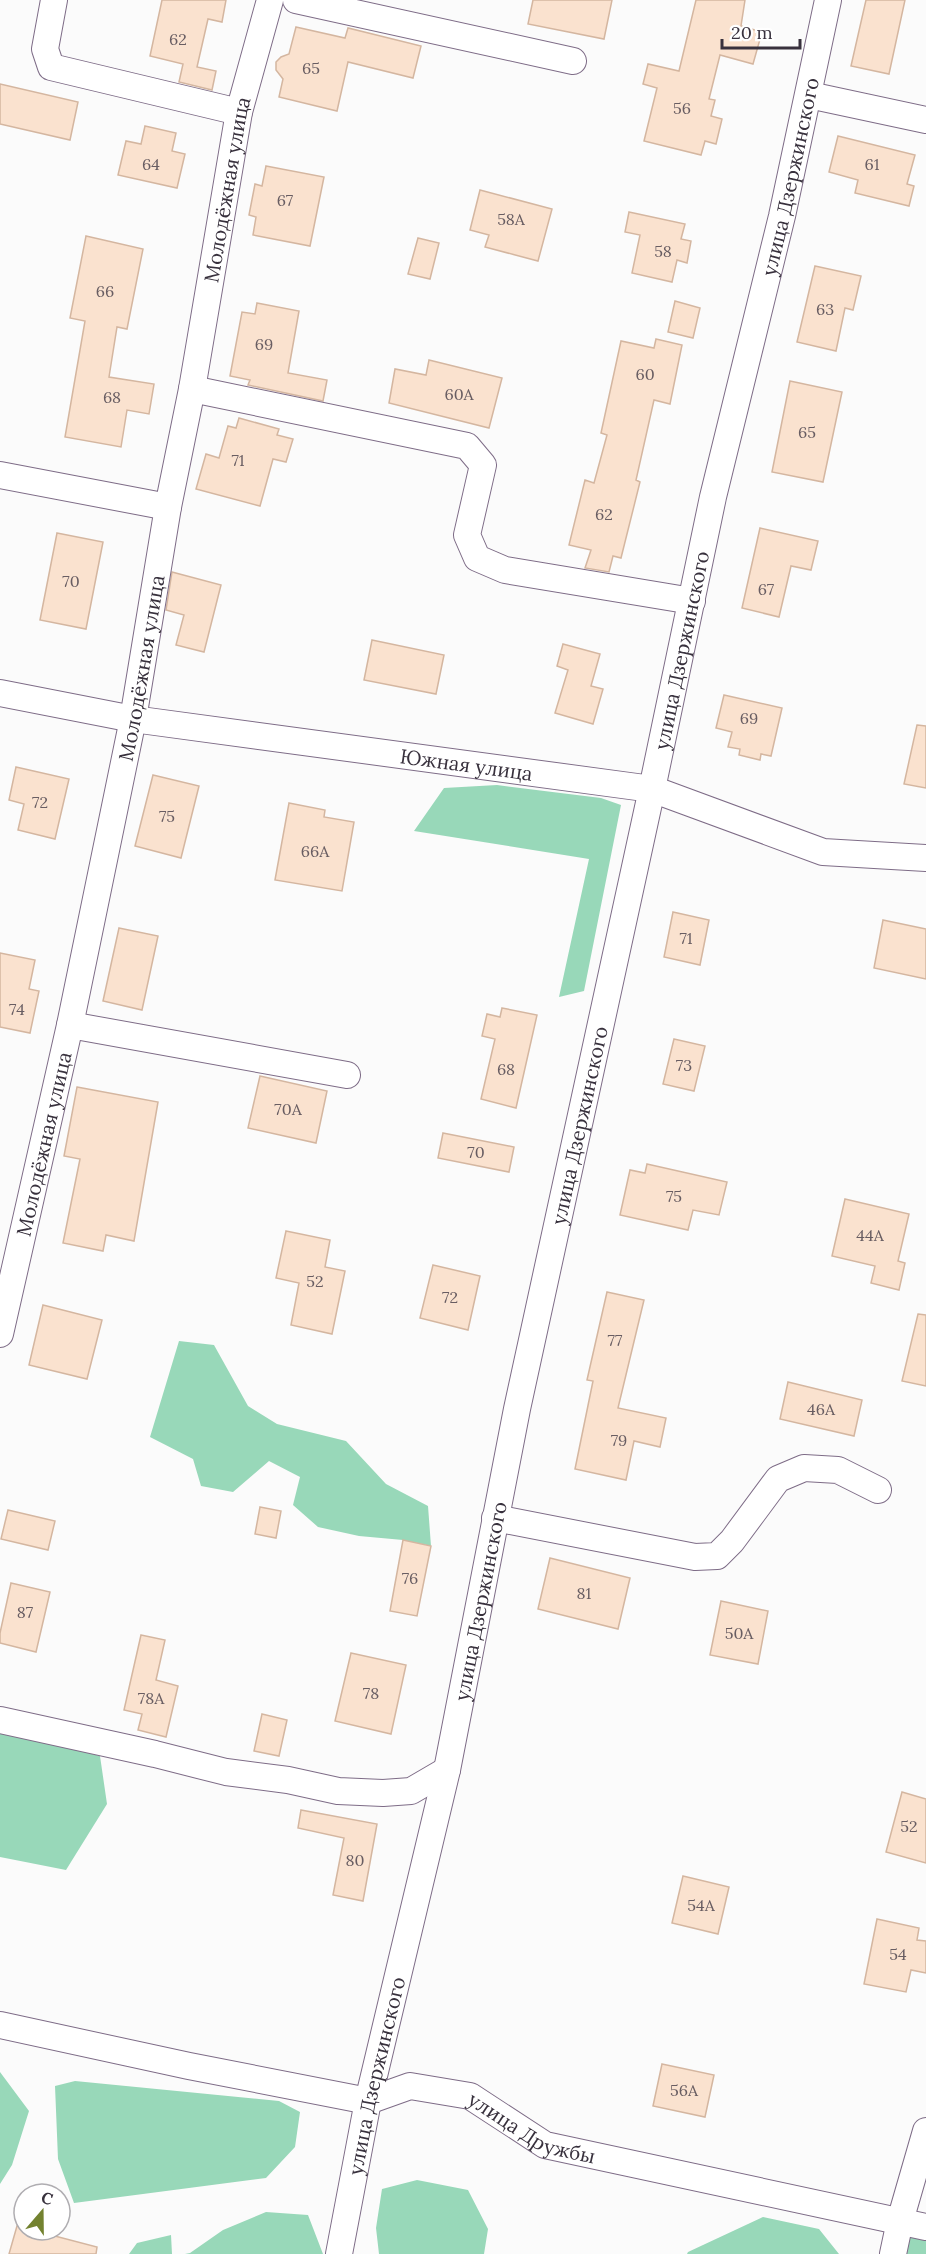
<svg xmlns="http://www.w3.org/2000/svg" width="926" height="2254" font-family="Lora,serif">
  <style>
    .forest { fill: #98d8b9 }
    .building { fill: #fae2cf; stroke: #d4b6a0; stroke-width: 1.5 }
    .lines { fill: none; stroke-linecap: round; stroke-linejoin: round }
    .minor-casing { stroke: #7e6c87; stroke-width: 28 }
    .minor { stroke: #fff; stroke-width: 26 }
    .labels { text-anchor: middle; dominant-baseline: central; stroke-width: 5; stroke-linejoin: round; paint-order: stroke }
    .number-label { font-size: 16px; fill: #685d62 }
    .street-label { font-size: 20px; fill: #38313d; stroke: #fff }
  </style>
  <rect width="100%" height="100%" fill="#fbfbfb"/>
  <path class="forest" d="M497,785l104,13 20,7 -37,186 -25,6 30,-138 -175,-28 30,-43z
    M179,1341l35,4 34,61 29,18 69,17 40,43 42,22 3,40 -28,-6 -44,-4 -41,-9 -25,-22 7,-28 -31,-16 -36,31 -32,-6 -8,-27 -43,-22z
    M0,1730l100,26 7,48 -41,66 -66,-13z
    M0,2072l29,39 -17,54 -12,19z
    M75,2081l204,20 21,11 -5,35 -29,31 -192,25 -16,-44 -3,-73z
    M417,2180l51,10 20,39 -4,25h-105l-3,-26 6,-39z
    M266,2212l42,3 15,39h-138l5,-1 33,-23z
    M763,2217l56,12 20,25h-152l1,-2z
    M902,2231l24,5v18h-28z
    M171,2235l1,19h-43l8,-11z"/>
  <path class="building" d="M162,0h64l-4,22 -14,-3 -11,48 19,4 -4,19 -33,-8 4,-18 -33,-8z
    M533,0h79l-8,39 -76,-15z
    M696,0h49l-4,26 21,6 -9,32 -33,-9 -11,44 6,1 -4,16 11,3 -6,25 -11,-3 -4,14 -57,-14 13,-53 -14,-4 5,-20 31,7z
    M866,0h39l-16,74 -38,-8z
    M296,27l49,11 3,-10 73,18 -8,32 -65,-16 -11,49 -58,-14 4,-18 -7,-9v-8l5,-5 8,-3z
    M0,84l78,18 -8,38 -70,-16z
    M145,126l31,7 -4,18 13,3 -8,34 -59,-13 8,-34 15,3z
    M838,136l77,19 -8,29 7,2 -5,20 -54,-13 3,-13 -29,-8z
    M266,166l58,11 -14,69 -57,-11 3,-18 -7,-2 6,-31 7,2z
    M480,190l72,19 -14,52 -53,-14 4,-12 -19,-5z
    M629,212l56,12 -4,15 10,2 -4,22 -10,-3 -5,22 -40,-9 8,-38 -15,-3z
    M86,236l57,13 -16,80 -10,-2 -8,50 45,7 -5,30 -22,-4 -6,37 -56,-10 20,-116 -15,-3z
    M418,238l21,5 -9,36 -22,-5z
    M815,266l46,10 -8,34 -8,-2 -9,43 -39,-9z
    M675,301l25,7 -7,30 -25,-6z
    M257,303l42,8 -11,62 39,7 -4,21 -75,-16 2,-5 -20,-4 12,-64 13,2z
    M656,339l26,6 -12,59 -16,-4 -18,80 4,2 -19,76 -8,-2 -4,16 -24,-4 6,-18 -22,-5 16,-65 9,3 13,-48 -6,-2 20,-92 33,7z
    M429,360l73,18 -13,50 -100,-25 6,-34 31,6z
    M790,381l52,11 -19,90 -51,-10z
    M239,418l40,11 -2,6 16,4 -7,23 -13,-3 -13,47 -64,-17 10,-35 13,4 9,-32 8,2z
    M760,528l58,13 -7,29 -20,-4 -12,51 -37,-9z
    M57,533l46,9 -17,87 -46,-9z
    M172,572l49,13 -17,67 -28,-7 8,-30 -18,-5z
    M372,640l72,15 -8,39 -72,-14z
    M563,644l37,10 -9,32 12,3 -10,35 -38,-11 13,-43 -11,-4z
    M724,695l58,13 -11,48 -10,-2 -1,6 -21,-5 1,-6 -12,-2 4,-15 -16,-4z
    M917,725l9,1v62l-22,-4z
    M16,767l53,12 -14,60 -37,-9 6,-26 -15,-4z
    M153,775l46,11 -18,72 -46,-12z
    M289,803l36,7 -1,7 30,5 -12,69 -67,-11z
    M673,912l36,8 -9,45 -36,-8z
    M883,920l43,9v50l-52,-11z
    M119,928l39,8 -16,74 -39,-9z
    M0,953l35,7 -6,29 10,2 -9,42 -30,-6z
    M502,1008l35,7 -21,93 -35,-9 14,-60 -13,-3 5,-22 13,3z
    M674,1039l31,7 -11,45 -31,-7z
    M260,1076l67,15 -11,52 -68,-15z
    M77,1087l81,15 -24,139 -28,-6 -3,16 -40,-8 17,-84 -16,-3z
    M443,1133l71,14 -5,25 -71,-14z
    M647,1164l80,18 -8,33 -26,-5 -5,20 -68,-15 10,-45 15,3z
    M845,1199l64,15 -11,47 7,2 -6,27 -28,-7 4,-17 -43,-10z
    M286,1231l44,9 -5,27 20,4 -13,63 -41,-9 8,-42 -23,-5z
    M433,1265l47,11 -12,54 -48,-12z
    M607,1292l37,8 -26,108 48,10 -6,29 -26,-6 -8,39 -51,-11 18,-88 -6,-1z
    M43,1305l59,15 -15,59 -58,-14z
    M918,1314l8,1v71l-24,-5z
    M788,1382l74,18 -8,36 -74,-17z
    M260,1507l21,4 -5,27 -21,-4z
    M8,1510l47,11 -7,29 -47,-11z
    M403,1540l28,6 -14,70 -27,-5z
    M550,1558l80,20 -12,51 -80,-20z
    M11,1583l39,9 -14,60 -36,-9v-10z
    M721,1601l47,10 -10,53 -48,-9z
    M141,1635l24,5 -9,40 22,6 -12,51 -28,-7 4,-16 -18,-4z
    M351,1653l55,12 -15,69 -56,-13z
    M262,1714l25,6 -8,36 -25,-5z
    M902,1792l24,7v64l-40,-11z
    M301,1810l76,14 -14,77 -30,-6 11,-57 -46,-10z
    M683,1876l46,11 -11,47 -46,-11z
    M877,1919l42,9 -2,12 9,1v32l-15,-3 -5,22 -42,-8z
    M662,2064l52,11 -9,42 -52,-11z
    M17,2226l7,2v2h8l65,17 -1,7h-87z"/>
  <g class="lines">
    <defs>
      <g id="minor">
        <path d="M54,0l-9,49 6,18 188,45"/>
        <path d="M296,0l277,61"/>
        <path d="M809,95l117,25"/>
        <path d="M192,389l275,57 16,19 -16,70 10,23 28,12 187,31"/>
        <path d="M0,475l168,32"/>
        <path id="s1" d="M0,693l133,26 519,70 171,63 103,6"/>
        <path d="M70,1025l277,50"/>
        <path id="s2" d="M0,1334l70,-309 63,-306 35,-212 24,-118 47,-277 31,-112"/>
        <path d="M495,1518l200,39 22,-1 15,-15 46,-62 26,-11 34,2 40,20"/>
        <path d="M0,1720l155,34 71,18 62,8 50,11 45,2 28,-2 36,-21"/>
        <path id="s3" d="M0,2025l189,41 179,35 42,-15 60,10 75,49 381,82"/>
        <path id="s4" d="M339,2254l29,-153 79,-331 70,-361 135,-620 61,-292 69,-281 46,-216"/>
        <path d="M893,2254l7,-33 26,-90"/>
      </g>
    </defs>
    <use href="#minor" class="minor-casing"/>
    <use href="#minor" class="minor"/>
  </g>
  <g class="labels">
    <g class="number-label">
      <text x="178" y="39">62</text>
      <text x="311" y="68">65</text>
      <text x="682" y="108">56</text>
      <text x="151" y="164">64</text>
      <text x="872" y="164">61</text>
      <text x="285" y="200">67</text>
      <text x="511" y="219">58А</text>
      <text x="663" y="251">58</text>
      <text x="105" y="291">66</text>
      <text x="825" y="309">63</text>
      <text x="264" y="344">69</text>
      <text x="645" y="374">60</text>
      <text x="459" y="394">60А</text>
      <text x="112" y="397">68</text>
      <text x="807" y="432">65</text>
      <text x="238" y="460">71</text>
      <text x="604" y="514">62</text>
      <text x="71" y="581">70</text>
      <text x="766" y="589">67</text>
      <text x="749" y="718">69</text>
      <text x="40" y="802">72</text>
      <text x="167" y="816">75</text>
      <text x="315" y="851">66А</text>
      <text x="686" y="938">71</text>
      <text x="17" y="1009">74</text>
      <text x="684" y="1065">73</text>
      <text x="506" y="1069">68</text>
      <text x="288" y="1109">70А</text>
      <text x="476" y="1152">70</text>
      <text x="674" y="1196">75</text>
      <text x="870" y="1235">44А</text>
      <text x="315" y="1281">52</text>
      <text x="450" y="1297">72</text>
      <text x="615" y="1340">77</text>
      <text x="821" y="1409">46А</text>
      <text x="619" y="1440">79</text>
      <text x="410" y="1578">76</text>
      <text x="584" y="1593">81</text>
      <text x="25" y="1612">87</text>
      <text x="739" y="1633">50А</text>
      <text x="371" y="1693">78</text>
      <text x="151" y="1698">78А</text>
      <text x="909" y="1826">52</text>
      <text x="355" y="1860">80</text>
      <text x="701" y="1905">54А</text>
      <text x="898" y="1954">54</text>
      <text x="684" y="2090">56А</text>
    </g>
    <g class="street-label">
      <text stroke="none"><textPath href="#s4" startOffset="2126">улица Дзержинского</textPath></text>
      <text stroke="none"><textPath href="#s2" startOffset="1167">Молодёжная улица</textPath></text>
      <text stroke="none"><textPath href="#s4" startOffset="1640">улица Дзержинского</textPath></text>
      <text stroke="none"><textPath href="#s2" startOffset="681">Молодёжная улица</textPath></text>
      <text stroke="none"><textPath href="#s1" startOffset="472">Южная улица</textPath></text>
      <text stroke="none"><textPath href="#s4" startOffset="1154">улица Дзержинского</textPath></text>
      <text stroke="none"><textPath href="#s2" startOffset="195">Молодёжная улица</textPath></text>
      <text stroke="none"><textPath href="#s4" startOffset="668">улица Дзержинского</textPath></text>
      <text stroke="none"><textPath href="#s4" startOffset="182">улица Дзержинского</textPath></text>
      <text stroke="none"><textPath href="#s3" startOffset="552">улица Дружбы</textPath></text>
    </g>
  </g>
  <g transform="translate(42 2212) rotate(20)"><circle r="28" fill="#ffffff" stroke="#afadb1" stroke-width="1.5"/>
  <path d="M0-4.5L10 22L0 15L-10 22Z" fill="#738230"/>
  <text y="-9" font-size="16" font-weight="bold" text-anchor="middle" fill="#38313d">С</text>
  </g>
  <path d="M722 39v9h78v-9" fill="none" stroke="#38313d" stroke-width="3"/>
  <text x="731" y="39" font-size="18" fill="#38313d" stroke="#ffffff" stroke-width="4.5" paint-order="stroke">20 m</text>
</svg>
